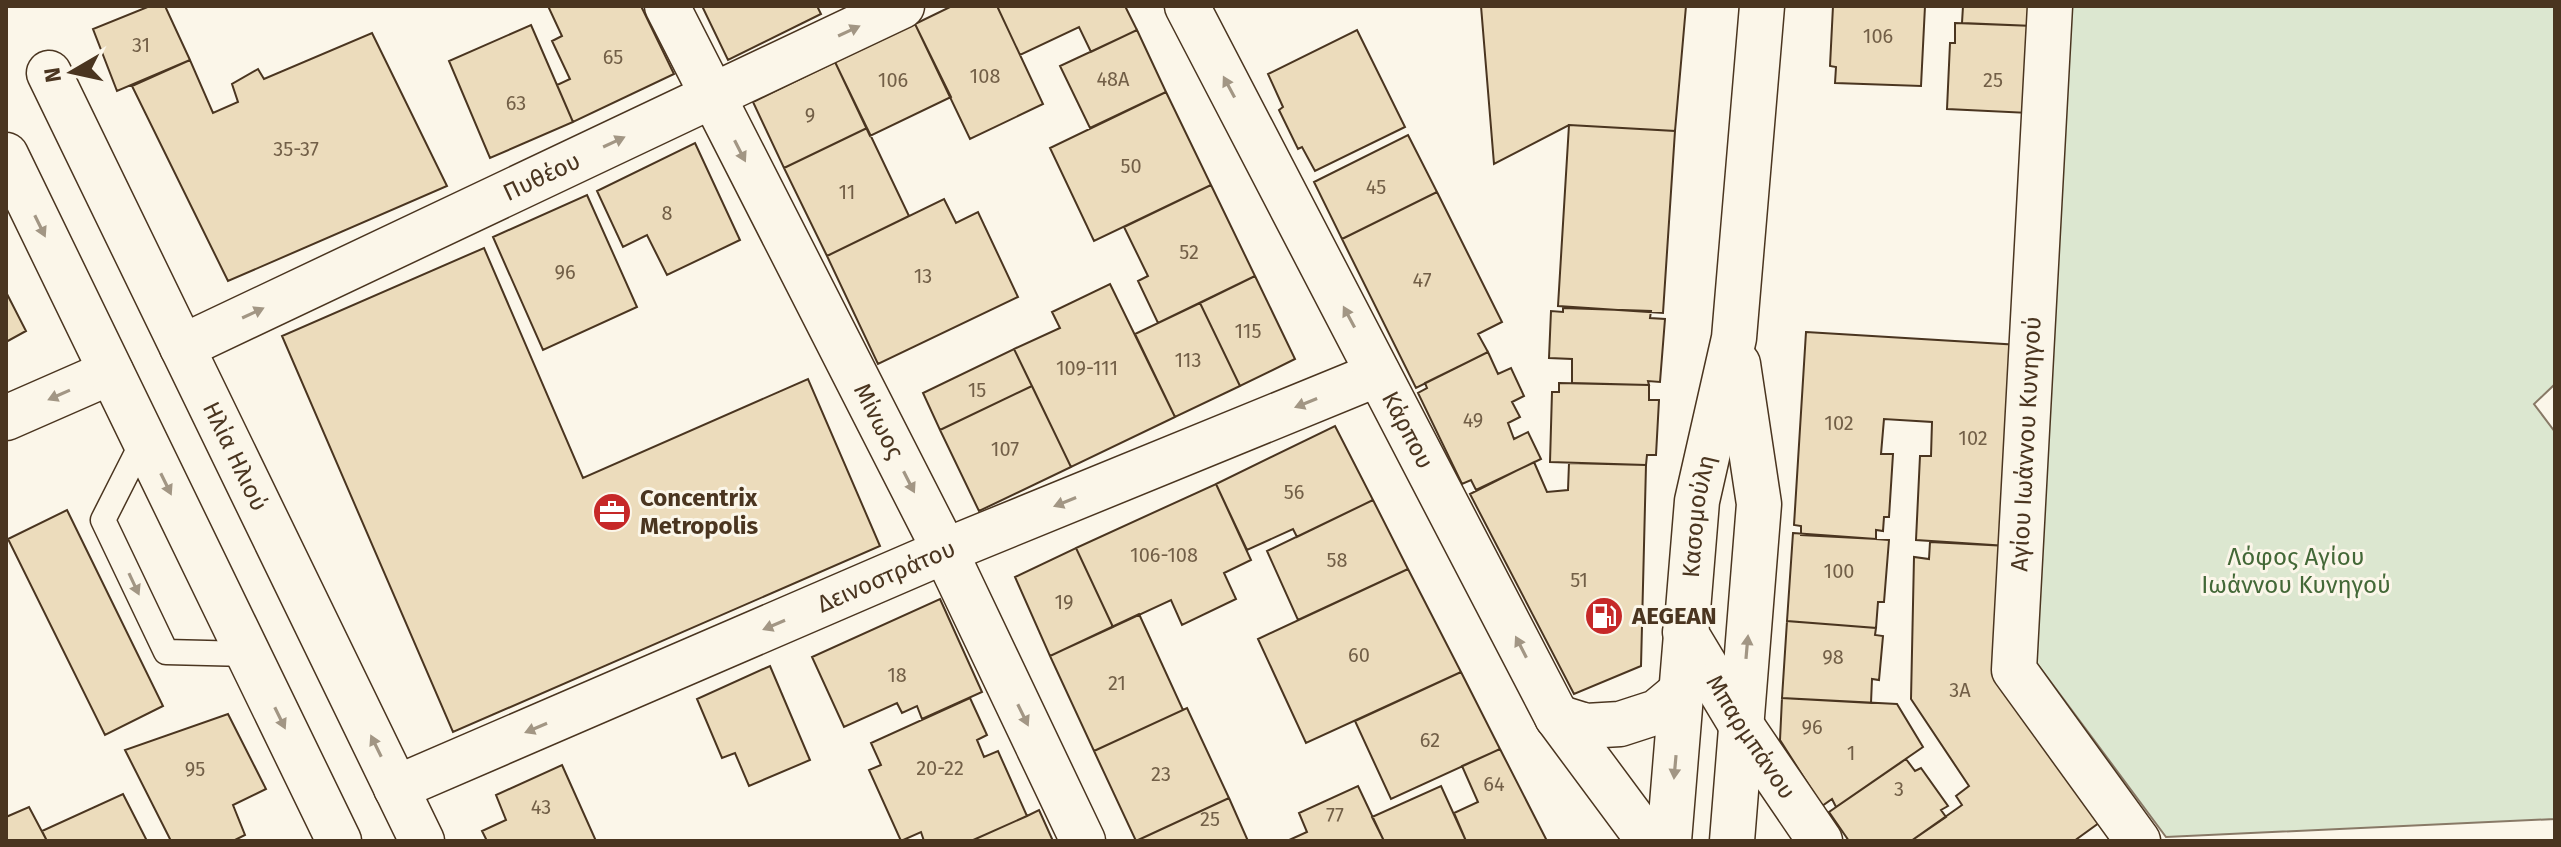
<svg xmlns="http://www.w3.org/2000/svg" width="2561" height="847" font-family="'Fira Sans',sans-serif">
  <style>
    .green { fill: #dce7d0; stroke: #887966; stroke-width: 2 }
    .building { fill: #ecdcbc; stroke: #4a3520; stroke-width: 2 }
    .lines { fill: none; stroke-linecap: round; stroke-linejoin: round }
    .lane-casing { stroke: #4a3520; stroke-width: 27 }
    .street-casing { stroke: #4a3520; stroke-width: 47 }
    .secondary-casing { stroke: #4a3520; stroke-width: 47 }
    .lane { stroke: #fbf6e9; stroke-width: 24 }
    .street { stroke: #fbf6e9; stroke-width: 44 }
    .secondary { stroke: #fbf6e9; stroke-width: 44 }
    .oneway { fill: #a29684 }
    .labels { text-anchor: middle; dominant-baseline: central; stroke-width: 6; stroke-linejoin: round; paint-order: stroke }
    .number-label { font-size: 20px; fill: #725f47 }
    .street-label { font-size: 24px; fill: #4a3520; stroke: #fbf6e9 }
    .poi-label { font-size: 24px; font-weight: bold; fill: #4a3520; stroke: #fbf6e9; text-anchor: start }
    .park-label { font-size: 24px; fill: #436837; stroke: #fbf6e9 }
  </style>
  <rect width="100%" height="100%" fill="#fbf6e9"/>
  <path class="green" d="M2062,6h493v378l-21,20 21,28v387l-389,18 -133,-179z"/>
  <path class="building" d="M150,6h15l25,54 -73,31 -24,-62z
    M548,6h93l33,68 -101,48 -16,-37 13,-6 -18,-38 10,-5z
    M702,6h115l4,8 -93,46z
    M952,6h45l46,98 -73,35 -55,-115z
    M997,6h128l12,24 -46,22 -12,-25 -59,28z
    M1481,6h205l-11,125 -106,-6 -75,39z
    M1833,6h92l-4,80 -86,-3 1,-16 -6,-1z
    M1963,6h72l-1,20 -72,-3z
    M1955,23l79,3 -5,87 -82,-4 3,-66h5z
    M915,24l36,73 -81,39 -35,-74z
    M531,25l42,97 -83,36 -41,-97z
    M1137,30l29,62 -76,36 -30,-62z
    M1357,30l48,97 -90,44 -13,-24 -4,2 -19,-39 4,-3 -15,-33z
    M372,33l75,153 -219,95 -96,-195 58,-26 23,53 25,-11 -6,-18 26,-15 6,10z
    M835,62l32,66 -83,40 -31,-66z
    M1166,92l45,93 -117,56 -44,-93z
    M1569,125l106,6 -12,182 -105,-7z
    M867,128l42,88 -82,40 -43,-88z
    M1408,135l29,57 -95,47 -28,-57z
    M695,143l45,97 -73,35 -20,-40 -24,12 -26,-56z
    M1211,185l44,91 -97,47 -20,-42 10,-5 -24,-49z
    M1437,192l65,130 -24,12 10,18 -72,36 -74,-149z
    M587,195l50,112 -94,43 -50,-113z
    M944,199l12,24 22,-11 40,85 -140,67 -51,-108z
    M484,248l99,230 225,-99 72,167 -427,186 -171,-396z
    M1255,276l40,83 -55,27 -40,-83z
    M1110,284l65,133 -104,50 -57,-118 46,-21 -8,-16z
    M6,292l20,39 -20,11z
    M1200,303l40,83 -65,31 -40,-83z
    M1563,308l88,3 -1,7 15,1 -5,63 -12,-1 1,4 -77,-2v-24l-23,-1 2,-47 12,1z
    M1806,332l214,13 -12,201 -92,-6 4,-84h11l1,-34 -48,-3 -3,35h12l-4,63h-5l-1,14 -7,-1v9l-75,-4v-9l-7,-1z
    M1014,349l18,37 -92,44 -17,-37z
    M1488,352l10,22 13,-6 13,28 -12,6 8,15 -12,6 6,16 14,-7 13,27 -65,31 -5,-10 -9,4 -44,-91 9,-5 -2,-5z
    M1559,383l90,2v15h10l-3,55h-9l-1,10 -96,-3 2,-70h7z
    M1032,386l39,81 -92,44 -39,-81z
    M1335,426l38,74 -76,37 -4,-8 -46,21 -31,-66z
    M1534,462l13,30 21,-2 1,-27 77,2 -5,201 -67,28 -104,-200z
    M1216,484l35,76 -27,13 12,26 -54,26 -11,-25 -58,27 -37,-79z
    M1373,500l35,69 -110,51 -31,-69z
    M67,510l96,196 -58,29 -97,-196z
    M1793,533l96,7 -5,62h-6l-2,26 -89,-7z
    M1930,542l78,4 -5,135 100,139 -29,21h-163l51,-36 -6,-9 13,-10 -58,-87 3,-142 15,2z
    M1076,548l37,79 -63,29 -35,-79z
    M1408,569l53,103 -155,71 -48,-104z
    M940,599l42,93 -60,27 -5,-13 -15,7 -5,-10 -53,24 -32,-70z
    M1139,614l44,96 -89,41 -44,-95z
    M1787,621l89,7 -1,7 8,1 -4,44 -7,-1 -1,24 -89,-5z
    M770,666l40,94 -61,26 -14,-33 -13,5 -25,-59z
    M1461,672l39,77 -109,50 -36,-78z
    M970,698l17,37 -10,5 7,17 14,-6 29,65 -56,25h-47l-3,-9 -20,9 -32,-71 12,-5 -10,-22z
    M1782,698l115,6 26,43 -87,60 -4,-8 -10,7 -42,-66z
    M1187,708l42,90 -93,43 -42,-90z
    M228,714l38,75 -33,16 12,30 -12,6h-62l-46,-91z
    M1500,749l47,92h-81l-12,-28 24,-11 -16,-36z
    M1906,759l9,12 6,-3 27,38 -7,4 5,7 -35,24h-62l-20,-29z
    M562,765l34,76h-109l-5,-10 24,-11 -10,-25z
    M1358,786l26,55h-97l20,-9 -8,-19z
    M1441,786l25,55h-82l-12,-24z
    M123,794l24,47h-100l-5,-10z
    M1229,798l19,43h-112z
    M29,807l18,34h-41v-24z
    M1039,810l14,31h-82l56,-25z"/>
  <g class="lines">
    <defs>
      <path id="lane" d="M144,439l-41,81 63,132 82,2"/>
      <g id="street">
        <path id="s1" d="M667,6l278,545 138,290"/>
        <path d="M2050,6l-36,664 124,171"/>
        <path id="s2" d="M49,73l373,768"/>
        <path id="s3" d="M182,347l720,-341"/>
        <path d="M6,418l105,-46"/>
        <path id="s4" d="M1685,632l56,93 79,116"/>
        <path id="s5" d="M396,788l549,-237 433,-177"/>
      </g>
      <g id="secondary">
        <path id="s6" d="M1187,6l370,711 92,124"/>
        <path d="M6,155l333,686"/>
        <path d="M1557,717l29,9 34,-2 37,-12 24,-20"/>
        <path id="s7" d="M1669,841l28,-340 37,-163 28,-332"/>
        <path d="M1732,841l27,-337 -21,-140"/>
      </g>
    </defs>
    <use href="#lane" class="lane-casing"/>
    <use href="#street" class="street-casing"/>
    <use href="#secondary" class="secondary-casing"/>
    <use href="#lane" class="lane"/>
    <use href="#street" class="street"/>
    <use href="#secondary" class="secondary"/>
  </g>
  <defs><path id="oneway-solid" d="M-6-.8H1V-3.2L6.5 0L1 3.2V.8H-6Z" transform="scale(2)"/></defs>
  <g class="oneway">
    <use href="#oneway-solid" transform="translate(849 31) rotate(-25)"/>
    <use href="#oneway-solid" transform="translate(1229 87) rotate(-118)"/>
    <use href="#oneway-solid" transform="translate(614 142) rotate(-25)"/>
    <use href="#oneway-solid" transform="translate(740 151) rotate(63)"/>
    <use href="#oneway-solid" transform="translate(40 226) rotate(64)"/>
    <use href="#oneway-solid" transform="translate(253 313) rotate(-25)"/>
    <use href="#oneway-solid" transform="translate(1349 317) rotate(-118)"/>
    <use href="#oneway-solid" transform="translate(59 395) rotate(156)"/>
    <use href="#oneway-solid" transform="translate(1306 403) rotate(158)"/>
    <use href="#oneway-solid" transform="translate(909 482) rotate(63)"/>
    <use href="#oneway-solid" transform="translate(166 484) rotate(64)"/>
    <use href="#oneway-solid" transform="translate(1065 502) rotate(158)"/>
    <use href="#oneway-solid" transform="translate(134 584) rotate(65)"/>
    <use href="#oneway-solid" transform="translate(774 625) rotate(157)"/>
    <use href="#oneway-solid" transform="translate(1521 647) rotate(-117)"/>
    <use href="#oneway-solid" transform="translate(1747 647) rotate(-85)"/>
    <use href="#oneway-solid" transform="translate(1023 715) rotate(64)"/>
    <use href="#oneway-solid" transform="translate(280 718) rotate(64)"/>
    <use href="#oneway-solid" transform="translate(536 728) rotate(157)"/>
    <use href="#oneway-solid" transform="translate(376 746) rotate(-116)"/>
    <use href="#oneway-solid" transform="translate(1675 767) rotate(95)"/>
  </g>
  <defs>
    <symbol id="office-disc" viewBox="-11 -11 22 22"><circle r="9.5" fill="#c62828" stroke="#fbf6e9"/><path d="M-6-3h4V-5.5h4V-3h4V5H-6ZM-1-4.5V-3h2v-1.5ZM-6 0V1H6V0Z" fill="#fff"/></symbol>
    <symbol id="fuel-disc" viewBox="-11 -11 22 22"><circle r="9.5" fill="#c62828" stroke="#fbf6e9"/><path d="M-5.5-6h7V0h2V4h1.3V-2.5L3-4.5l.8-.8L6-3V5H2.5V1h-1V6h-7ZM-4.2-4.7v3.2H.2V-4.7Z" fill="#fff"/></symbol>
  </defs>
  <g fill-rule="evenodd">
    <use href="#office-disc" x="590" y="490" width="44" height="44"/>
    <use href="#fuel-disc" x="1582" y="594" width="44" height="44"/>
  </g>
  <g class="labels">
    <g class="number-label">
      <text x="1878" y="36">106</text>
      <text x="141" y="45">31</text>
      <text x="613" y="57">65</text>
      <text x="985" y="76">108</text>
      <text x="1113" y="79">48Α</text>
      <text x="893" y="80">106</text>
      <text x="1993" y="80">25</text>
      <text x="516" y="103">63</text>
      <text x="810" y="115">9</text>
      <text x="296" y="149">35-37</text>
      <text x="1131" y="166">50</text>
      <text x="1376" y="187">45</text>
      <text x="847" y="192">11</text>
      <text x="667" y="213">8</text>
      <text x="1189" y="252">52</text>
      <text x="565" y="272">96</text>
      <text x="923" y="276">13</text>
      <text x="1422" y="280">47</text>
      <text x="1248" y="331">115</text>
      <text x="1188" y="360">113</text>
      <text x="1087" y="368">109-111</text>
      <text x="977" y="390">15</text>
      <text x="1473" y="420">49</text>
      <text x="1839" y="423">102</text>
      <text x="1973" y="438">102</text>
      <text x="1005" y="449">107</text>
      <text x="1294" y="492">56</text>
      <text x="1164" y="555">106-108</text>
      <text x="1337" y="560">58</text>
      <text x="1839" y="571">100</text>
      <text x="1579" y="580">51</text>
      <text x="1064" y="602">19</text>
      <text x="1359" y="655">60</text>
      <text x="1833" y="657">98</text>
      <text x="897" y="675">18</text>
      <text x="1117" y="683">21</text>
      <text x="1960" y="690">3Α</text>
      <text x="1812" y="727">96</text>
      <text x="1430" y="740">62</text>
      <text x="1851" y="753">1</text>
      <text x="940" y="768">20-22</text>
      <text x="195" y="769">95</text>
      <text x="1161" y="774">23</text>
      <text x="1494" y="784">64</text>
      <text x="1899" y="789">3</text>
      <text x="541" y="807">43</text>
      <text x="1335" y="815">77</text>
      <text x="1210" y="819">25</text>
    </g>
    <g class="street-label">
      <text stroke="none"><textPath href="#s3" startOffset="398">Πυθέου</textPath></text>
      <text stroke="none"><textPath href="#s1" startOffset="466">Μίνωος</textPath></text>
      <text stroke="none"><textPath href="#s6" startOffset="478">Κάρπου</textPath></text>
      <text transform="translate(2026 444) rotate(-87)">Αγίου Ιωάννου Κυνηγού</text>
      <text stroke="none"><textPath href="#s2" startOffset="426">Ηλία Ηλιού</textPath></text>
      <text stroke="none"><textPath href="#s7" startOffset="326">Κασομούλη</textPath></text>
      <text stroke="none"><textPath href="#s5" startOffset="534">Δεινοστράτου</textPath></text>
      <text stroke="none"><textPath href="#s4" startOffset="124">Μπαρμπάνου</textPath></text>
    </g>
    <g class="poi-label">
      <text x="640" y="498">Concentrix<tspan x="640" dy="28">Metropolis</tspan></text>
      <text x="1632" y="616">AEGEAN</text>
    </g>
    <g class="park-label">
      <text x="2296" y="557">Λόφος Αγίου<tspan x="2296" dy="28">Ιωάννου Κυνηγού</tspan></text>
    </g>
  </g>
  <rect width="2561" height="847" fill="none" stroke="#4a3520" stroke-width="16"/>
  <g transform="translate(72 72) rotate(261)" stroke="#fbf6e9" stroke-width="6" paint-order="stroke">
  <path d="M0-6L14 30L0 20L-14 30Z" fill="#4a3520"/>
  <text y="-12" font-size="22" font-weight="bold" text-anchor="middle" fill="#4a3520">N</text>
  </g>
</svg>
